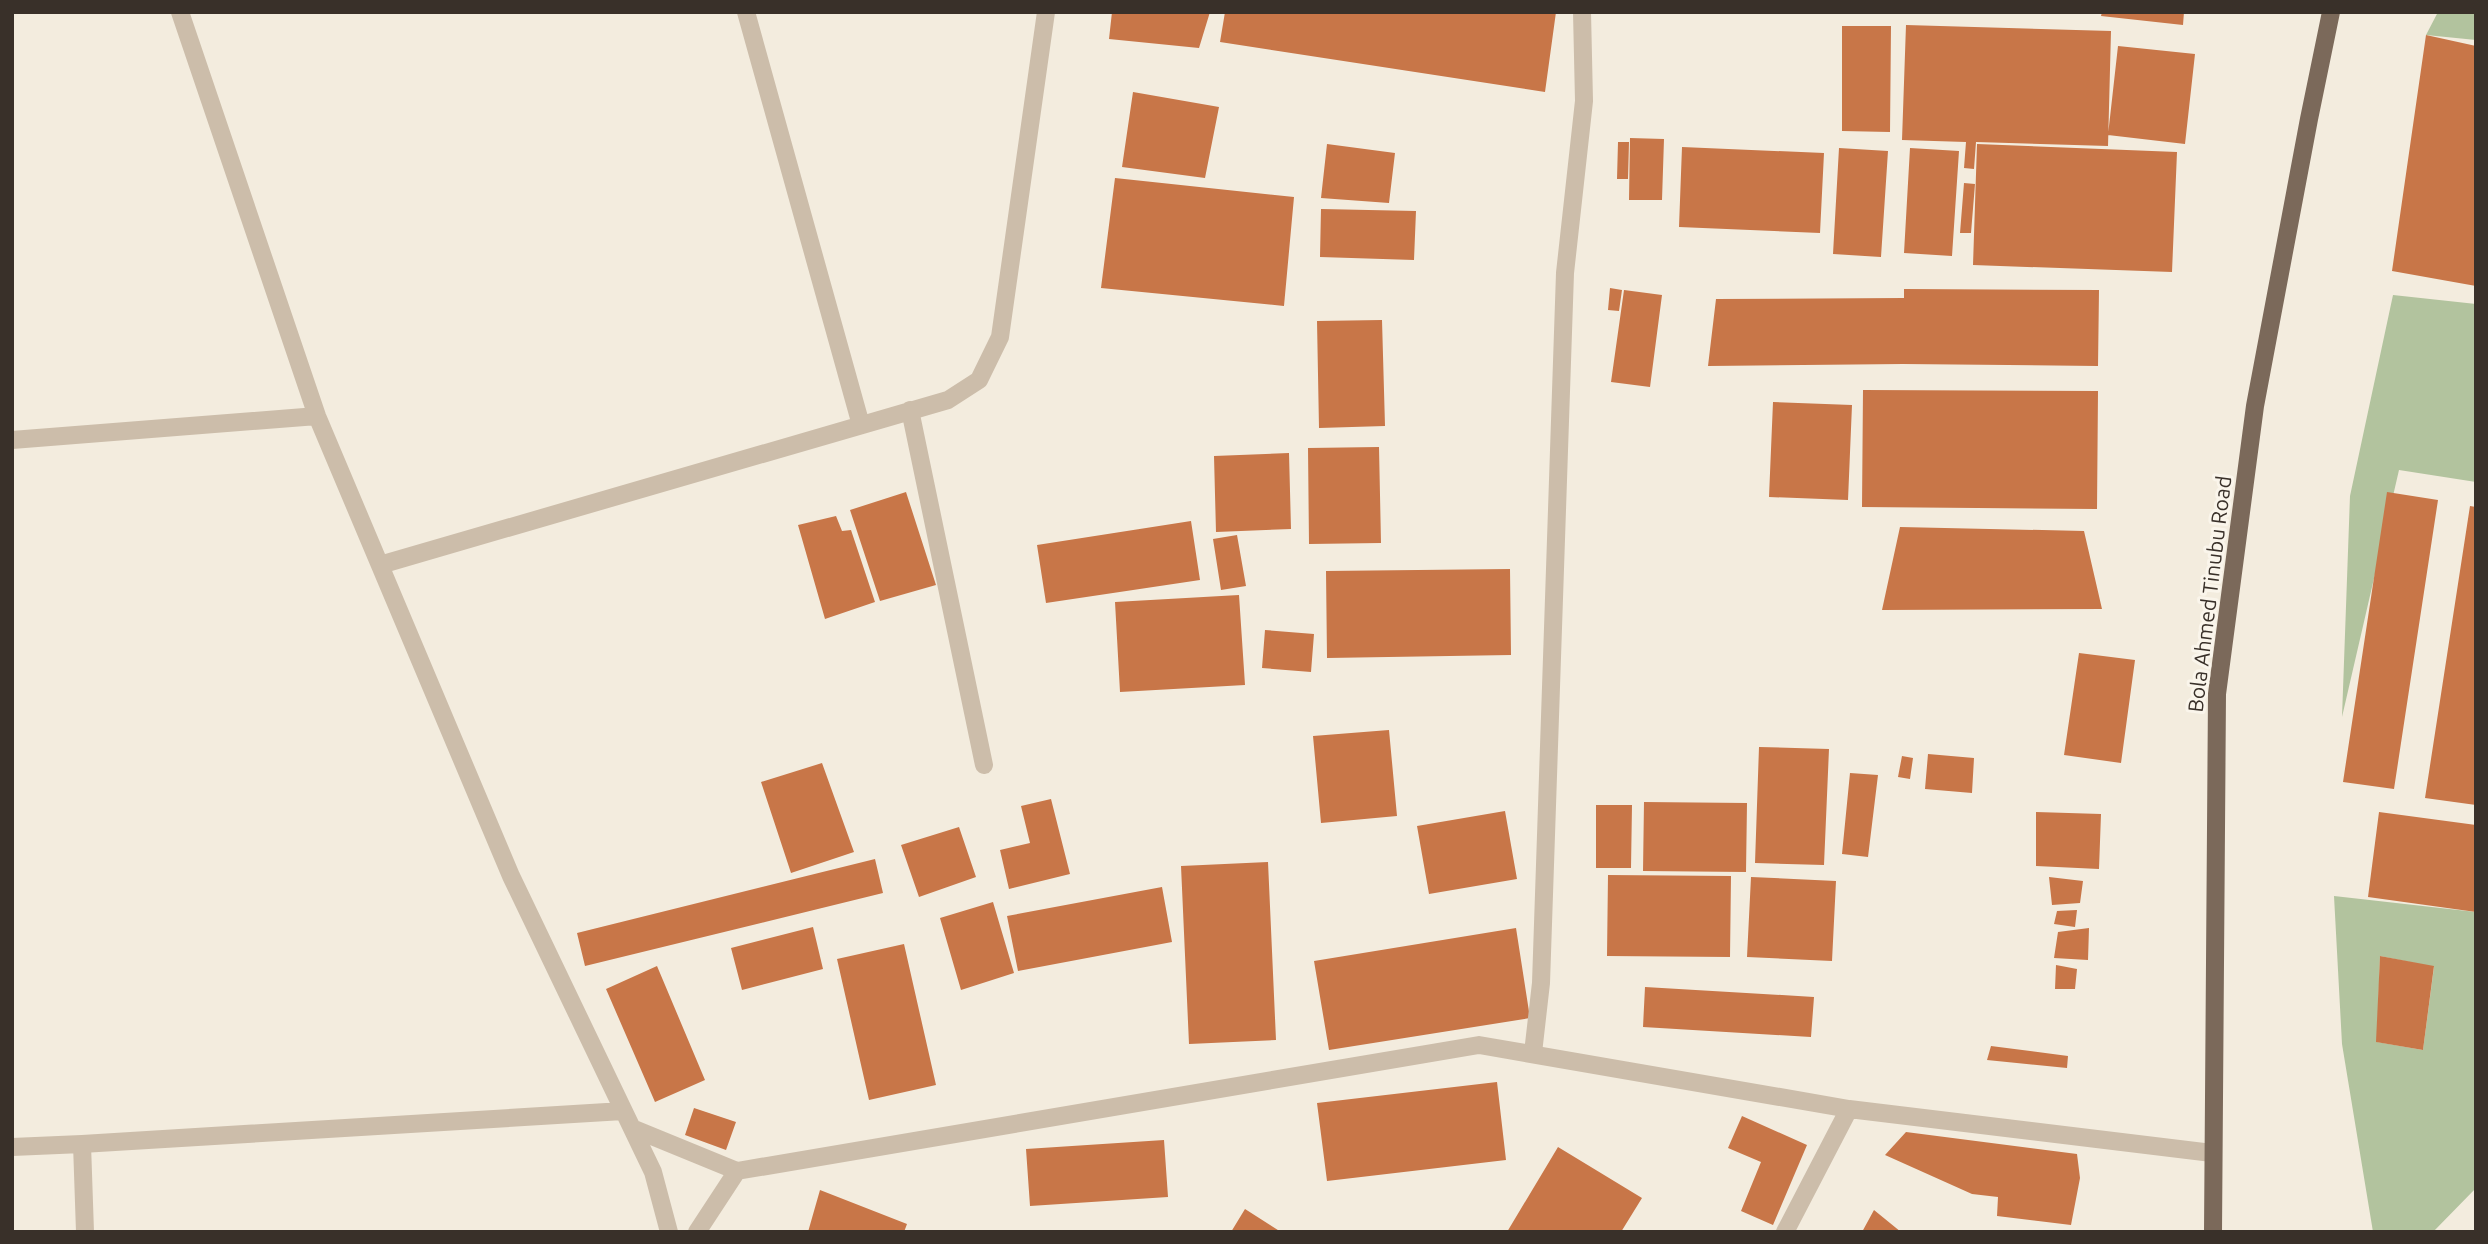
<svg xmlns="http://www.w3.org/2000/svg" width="2488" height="1244" font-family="Ubuntu,sans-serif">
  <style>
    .green { fill: #b2c39e; fill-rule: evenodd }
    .building { fill: #c87648 }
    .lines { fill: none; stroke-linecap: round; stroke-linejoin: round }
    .minor { stroke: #ccbdaa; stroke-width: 18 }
    .major { stroke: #7b695a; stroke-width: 18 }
    .labels { text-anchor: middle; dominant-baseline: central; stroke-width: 6; stroke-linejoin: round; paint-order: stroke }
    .street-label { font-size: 21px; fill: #393029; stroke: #faf5eb }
  </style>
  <rect width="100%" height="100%" fill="#f3ecde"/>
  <path class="green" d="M2438,12h38v28l-50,-5z
    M2393,295l83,9v178l-77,-12 -57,247 8,-221z
    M2334,896l142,16v276l-43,44h-60l-31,-188zM2380,956l54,11 -11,83 -46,-8z"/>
  <path class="building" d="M1112,12h98l-11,36 -90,-9z
    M1225,12h331l-11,80 -325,-50z
    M2102,12h82l-1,13 -82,-9z
    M1906,25l205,6 -3,115 -132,-4 -2,27 -10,-1 2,-26 -64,-2z
    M1842,26h49l-1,106 -48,-1z
    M2426,35l50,11v240l-84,-15z
    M2118,46l77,8 -10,90 -77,-9z
    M1133,92l86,15 -14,71 -83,-11z
    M1630,138l34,1 -2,61h-33z
    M1618,142h11l-1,37h-11z
    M1327,144l68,9 -6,50 -68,-5z
    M1977,144l200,8 -5,120 -199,-7z
    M1682,147l142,6 -4,80 -141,-6z
    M1839,148l49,3 -7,106 -48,-3z
    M1910,148l49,3 -7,105 -48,-3z
    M1115,178l179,19 -10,109 -183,-18z
    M1964,183l11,1 -4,49h-11z
    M1321,209l95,2 -2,49 -94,-3z
    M1610,288l12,2 -3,21 -11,-1z
    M1904,289l195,1 -1,76 -195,-2 -195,2 8,-67 188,-1z
    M1624,290l38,5 -12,92 -39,-5z
    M1382,320l3,106 -66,2 -2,-107z
    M1863,390l235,1 -1,118 -235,-2z
    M1773,402l79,3 -4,95 -79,-3z
    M1379,447l2,96 -72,1 -1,-96z
    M1289,453l2,76 -75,3 -2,-76z
    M906,492l30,93 -56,16 -30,-91z
    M2387,492l51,8 -44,289 -51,-7z
    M2470,506l6,1v298l-51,-7z
    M836,516l6,15 9,-1 24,72 -50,17 -27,-94z
    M1191,521l9,59 -154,23 -9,-58z
    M1900,527l184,4 18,78 -220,1z
    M1237,535l9,51 -25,4 -8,-51z
    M1510,569l1,86 -184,3 -1,-87z
    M1239,595l6,90 -125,7 -5,-90z
    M1265,630l49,4 -3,38 -49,-4z
    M2079,653l56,7 -14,103 -57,-8z
    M1389,730l8,86 -76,7 -8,-87z
    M1759,747l70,2 -5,116 -69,-2z
    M1928,754l46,4 -2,35 -47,-4z
    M1902,756l11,2 -3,21 -12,-2z
    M822,763l32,89 -63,21 -30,-91z
    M1850,773l28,2 -10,82 -26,-3z
    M1051,799l19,75 -61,15 -9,-39 30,-7 -9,-37z
    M1644,802l103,1 -1,69 -103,-1z
    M1596,805h36l-1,63h-35z
    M1505,811l12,68 -88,15 -12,-68z
    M2036,812l65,2 -2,55 -63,-3z
    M2379,812l97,13v87l-108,-15z
    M959,827l17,50 -57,20 -18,-52z
    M875,859l8,34 -298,73 -8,-33z
    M1268,862l8,178 -87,4 -8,-178z
    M1608,875l123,1 -1,81 -123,-1z
    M1751,877l85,4 -4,80 -85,-4z
    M2049,877l34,4 -3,22 -28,2z
    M1162,887l10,55 -154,29 -11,-55z
    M993,902l21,71 -53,17 -21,-72z
    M2077,910l-2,17 -21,-3 3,-13z
    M813,927l10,42 -81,21 -11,-42z
    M1516,928l14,90 -201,32 -15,-89z
    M2089,928l-1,32 -34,-2 4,-26z
    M904,944l32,141 -67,15 -32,-141z
    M2380,956l54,10 -11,84 -47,-8z
    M2056,965l21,4 -2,20h-20z
    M657,966l48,114 -50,22 -49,-113z
    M1645,987l169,10 -3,40 -168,-10z
    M1991,1046l77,10 -1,12 -80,-8z
    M1497,1082l9,78 -179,21 -10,-78z
    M694,1108l42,14 -10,28 -41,-15z
    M1742,1116l65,29 -34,80 -32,-14 20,-49 -33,-14z
    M1906,1132l171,22 3,24 -9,47 -74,-9 1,-19 -26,-3 -87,-39z
    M1164,1140l4,57 -138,9 -4,-57z
    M1558,1147l84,51 -21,34h-114z
    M820,1190l87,34 -3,8h-96z
    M1245,1209l36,23h-50z
    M1874,1210l27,22h-39z"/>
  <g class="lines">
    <path class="minor" d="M180,12l137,404 194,460 142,296 16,60
      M746,12l115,413
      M910,410l74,355
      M12,440l305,-24
      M380,565l568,-165 31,-20 21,-43 46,-325
      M1533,1053l8,-70 24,-710 19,-172 -2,-89
      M632,1128l105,43 742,-126 370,64 363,44
      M82,1144l3,88
      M12,1147l70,-3 541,-33
      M697,1232l40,-61
      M1785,1232l64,-123"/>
    <path class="major" d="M2213,1232l4,-538 38,-288 54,-287 22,-107"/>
  </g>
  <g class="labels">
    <g class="street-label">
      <text transform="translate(2209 594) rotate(-83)">Bola Ahmed Tinubu Road</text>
    </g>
  </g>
  <rect width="2488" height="1244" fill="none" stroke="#393029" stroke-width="28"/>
</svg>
